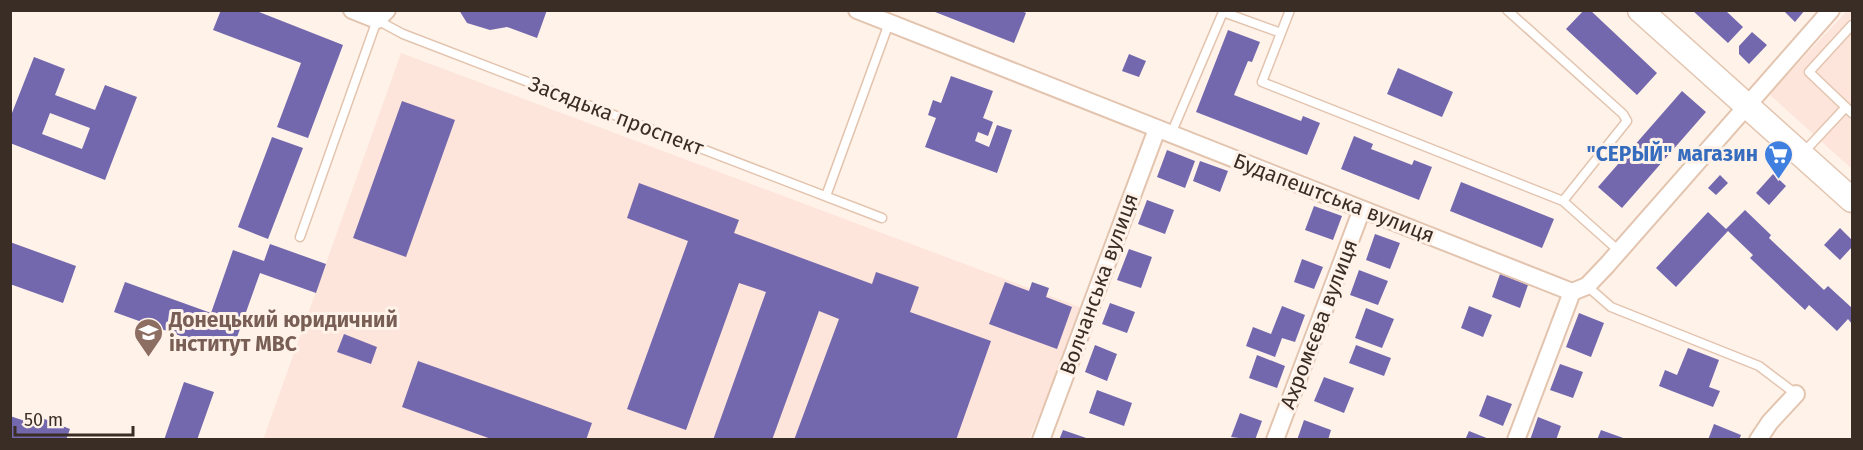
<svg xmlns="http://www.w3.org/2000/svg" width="1863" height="450" font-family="'Fira Sans',sans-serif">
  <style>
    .industrial { fill: #fde5db }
    .building { fill: #7368ad; fill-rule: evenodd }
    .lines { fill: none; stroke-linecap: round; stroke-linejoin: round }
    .lane-casing { stroke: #e3c4af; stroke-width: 11 }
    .street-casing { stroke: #e3c4af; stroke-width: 20 }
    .secondary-casing { stroke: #e3c4af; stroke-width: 27 }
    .lane { stroke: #fff; stroke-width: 8 }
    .street { stroke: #fff; stroke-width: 16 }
    .secondary { stroke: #fff; stroke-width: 24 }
    .labels { text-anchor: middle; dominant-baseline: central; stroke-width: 6; stroke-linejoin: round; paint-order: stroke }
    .street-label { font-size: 21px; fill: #392d25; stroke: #fff2e9 }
    .shop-label { font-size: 21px; font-weight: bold; fill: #366cbe; stroke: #fff2e9; text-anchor: end }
    .education-label { font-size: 21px; font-weight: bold; fill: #785e54; stroke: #fff2e9; text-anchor: start }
  </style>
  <rect width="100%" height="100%" fill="#fff2e9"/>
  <path class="industrial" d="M1847,11h5v158l-83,-75z
    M401,53l684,256 -56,130 -766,1z"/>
  <path class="building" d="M221,10h33l89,35 -35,93 -31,-11 24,-64 -88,-33z
    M459,10h88l-10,28 -30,-11 -17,3 -23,-7z
    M930,10h90l6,3 -12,30z
    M1584,10h6l67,63 -20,22 -71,-66z
    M1692,10h33l18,17 -15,16z
    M1783,10h22l-10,12z
    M1228,30l32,12 -8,20 -4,-1 -14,34 67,26 2,-5 17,7 -13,32 -111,-43z
    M1752,32l15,13 -18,19 -10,-10v-8z
    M1129,54l17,7 -7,16 -17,-6z
    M34,57l31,12 -10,26 40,15 10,-25 32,12 -32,83 -95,-37v-25zM50,113l40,15 -8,21 -40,-15z
    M1398,68l55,24 -11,25 -55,-23z
    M951,76l42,15 -10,27 10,4 -5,14 -10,-4 -3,9 14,6 8,-22 15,5 -15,43 -72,-26 11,-29 -8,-3 5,-15 8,3z
    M1682,91l24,21 -84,96 -24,-21z
    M402,101l53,19 -49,137 -53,-19z
    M1354,136l19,8 -2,5 41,16 2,-5 18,7 -13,33 -78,-31z
    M272,137l31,11 -35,91 -30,-12z
    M1167,150l28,11 -10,27 -28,-11z
    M1200,161l28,10 -8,21 -27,-11z
    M1773,174l13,12 -17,19 -13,-12z
    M1720,175l8,8 -12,12 -8,-7z
    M1461,182l93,37 -12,29 -92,-37z
    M639,183l100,37 -5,13 138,51 4,-12 43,15 -9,25 81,29 -35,99h-162l45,-121 -20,-8 -47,129h-59l53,-148 -27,-9 -53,147 -59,-21 61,-168 -61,-23z
    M1147,200l27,10 -9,24 -27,-10z
    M1314,206l28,10 -9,24 -28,-10z
    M1745,210l26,25 -2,3 55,52 4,-4 24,22v16l-4,-5 -11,12 -28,-26 -4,5 -55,-52 3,-3 -25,-24 -52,56 -20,-19 52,-56 18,17z
    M1840,228l12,12v7l-12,13 -16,-15z
    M1375,234l25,9 -10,26 -24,-9z
    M10,242l66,24 -13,37 -53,-19z
    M270,244l56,20 -10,29 -56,-20 -29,81 -117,-42 11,-30 86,31 22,-63 31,11z
    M1129,249l23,8 -11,31 -24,-8z
    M1302,259l21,8 -9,22 -20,-7z
    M1359,270l29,11 -10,24 -28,-10z
    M1500,274l28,11 -8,23 -28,-11z
    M1005,282l24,9 3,-9 17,6 -3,9 26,10 -15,42 -68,-25z
    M1110,303l25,9 -8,21 -25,-9z
    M1282,306l23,9 -10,27 -13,-4 -7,19 -29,-11 7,-19 18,7z
    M1469,306l23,9 -9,22 -22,-9z
    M1366,308l28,11 -12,29 -27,-10z
    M1579,313l25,10 -13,34 -25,-10z
    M344,334l33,13 -6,17 -34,-12z
    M1095,345l22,9 -10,27 -22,-9z
    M1356,345l35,13 -7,18 -35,-13z
    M1688,348l31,12 -10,27 11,4 -7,16 -54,-21 6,-16 12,5z
    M1257,355l28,11 -8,22 -28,-10z
    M418,361l174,62 -6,17h-92l-92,-33z
    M1560,364l23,8 -10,26 -23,-8z
    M1324,377l30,11 -10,25 -30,-12z
    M184,382l30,10 -17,48h-33z
    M1097,390l35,13 -8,23 -35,-13z
    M1487,395l25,9 -9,22 -24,-10z
    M1240,413l22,8 -7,19 -24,-3z
    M10,416l24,8 3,-8 33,13 -4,11h-56z
    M1538,417l23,9 -5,14h-26z
    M1304,420l27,10 -3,10h-31z
    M1714,424l27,11 -2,5h-31z
    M1063,430l26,9v1h-30z
    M1601,430l25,9 -1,1h-28z
    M1469,431l20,8v1h-24z"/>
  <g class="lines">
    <defs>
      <path id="lane" d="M1507,10l116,104 4,7 -64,80 56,50
        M1852,25l-43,47 43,41
        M1281,33l-19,49 301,119
        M1171,134l52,-122 58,21 9,-23
        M1802,154l44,-47
        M826,196l63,-173
        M300,237l77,-217 26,14 479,184
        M1587,286l24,21 148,59 37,28"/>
      <path id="street" d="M352,10l25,10 10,-10
        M857,10l715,282 15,-6 20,-21 224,-255
        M1041,440l116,-311
        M1275,440l87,-231
        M1516,440l56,-148
        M1758,440l12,-18 26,-28"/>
      <path id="secondary" d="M1640,10l212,190"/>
    </defs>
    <use href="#lane" class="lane-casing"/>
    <use href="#street" class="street-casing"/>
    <use href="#secondary" class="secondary-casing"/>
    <use href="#lane" class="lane"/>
    <use href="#street" class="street"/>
    <use href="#secondary" class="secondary"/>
  </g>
  <defs>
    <symbol id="supermarket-pin" viewBox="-11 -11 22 30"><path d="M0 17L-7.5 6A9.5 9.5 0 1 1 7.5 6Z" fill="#3f7fe0" stroke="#fff2e9"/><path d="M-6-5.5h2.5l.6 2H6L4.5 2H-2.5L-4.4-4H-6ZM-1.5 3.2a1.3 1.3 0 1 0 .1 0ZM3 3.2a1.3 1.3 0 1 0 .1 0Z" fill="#fff"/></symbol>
    <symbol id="university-pin" viewBox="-11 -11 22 30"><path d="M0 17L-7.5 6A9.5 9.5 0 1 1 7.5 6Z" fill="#8d6e63" stroke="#fff2e9"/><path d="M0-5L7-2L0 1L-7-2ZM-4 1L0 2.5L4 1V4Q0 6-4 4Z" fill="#fff"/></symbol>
  </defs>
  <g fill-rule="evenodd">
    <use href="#supermarket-pin" x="1762" y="138" width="33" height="45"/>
    <use href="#university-pin" x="132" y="316" width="33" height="45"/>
  </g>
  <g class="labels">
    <g class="street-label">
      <text transform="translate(616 116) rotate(21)">Засядька проспект</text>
      <text transform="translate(1334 198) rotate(21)">Будапештська вулиця</text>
      <text transform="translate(1099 284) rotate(-70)">Волчанська вулиця</text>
      <text transform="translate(1319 324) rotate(-69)">Ахромєєва вулиця</text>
    </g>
    <g class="shop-label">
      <text x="1758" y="154">"СЕРЫЙ" магазин</text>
    </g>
    <g class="education-label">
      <text x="169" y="320">Донецький юридичний<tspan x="169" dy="24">інститут МВС</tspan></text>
    </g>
  </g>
  <rect width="1863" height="450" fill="none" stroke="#392d25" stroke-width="24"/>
  <path d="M15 426v9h118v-9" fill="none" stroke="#392d25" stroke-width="3"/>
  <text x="24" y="426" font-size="18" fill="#392d25" stroke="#fff2e9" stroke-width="4.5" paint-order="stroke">50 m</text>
</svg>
